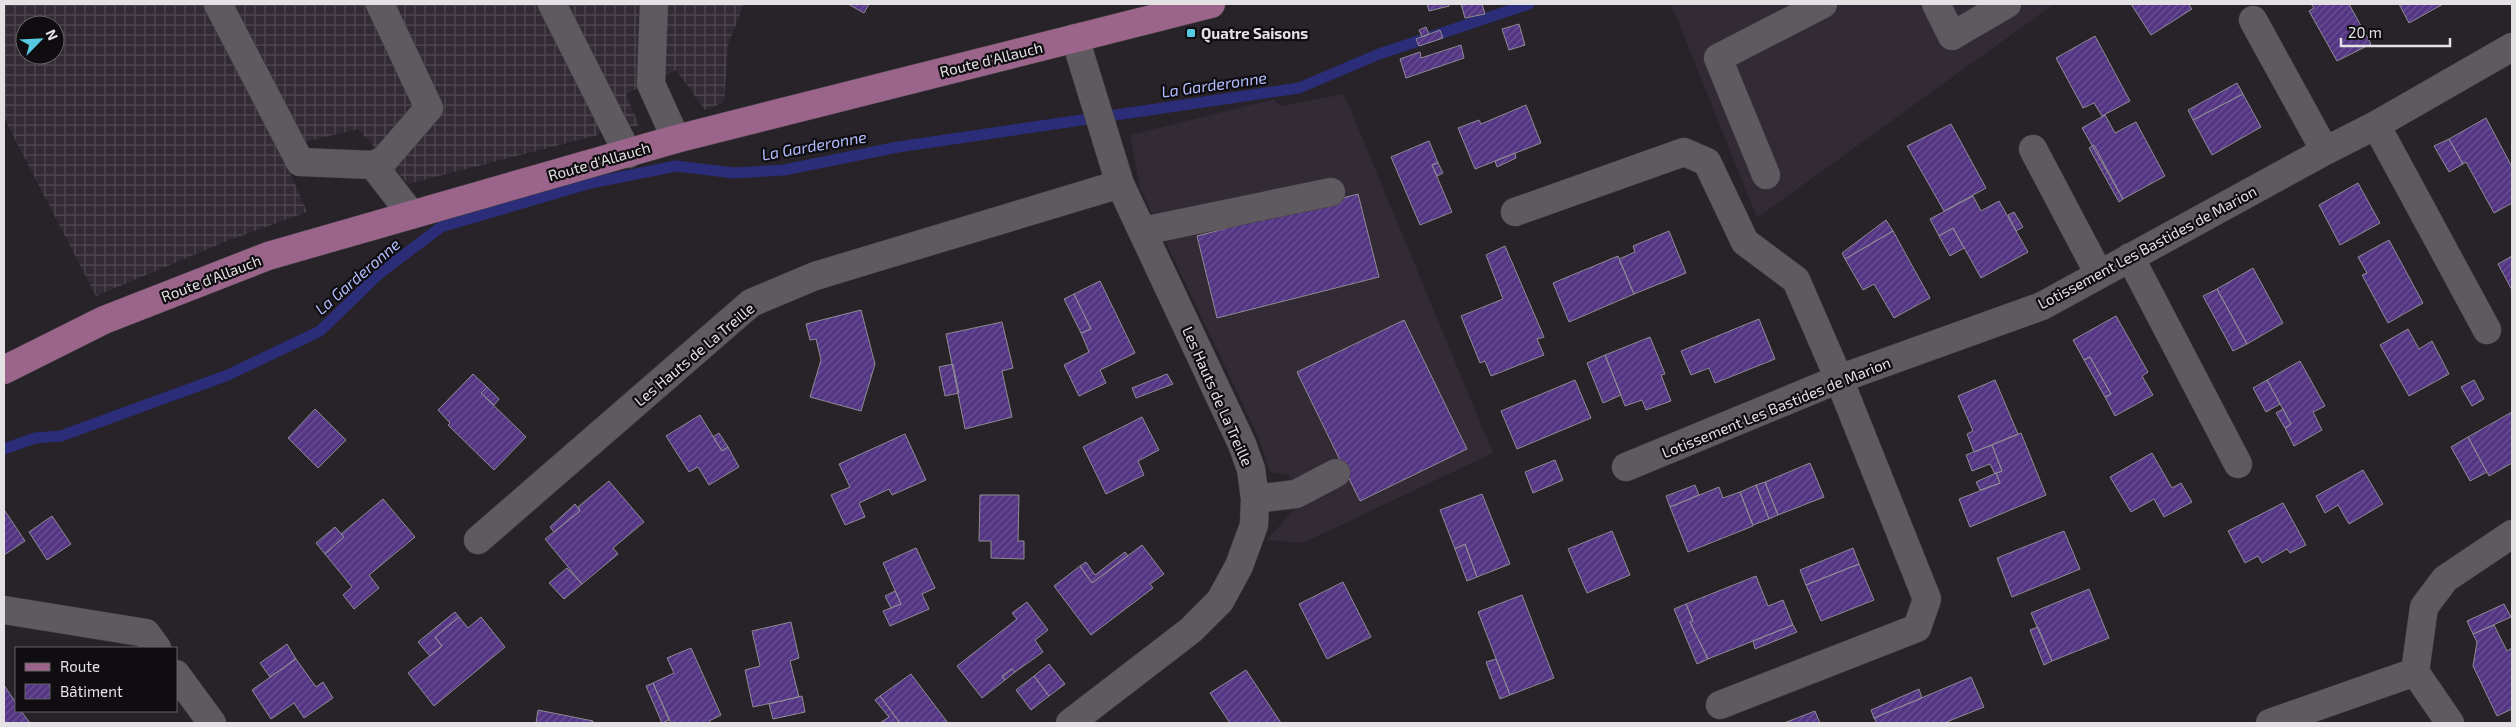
<svg xmlns="http://www.w3.org/2000/svg" width="2516" height="727" font-family="'Exo 2',sans-serif">
  <style>
    .built { fill: #322a34 }
    .industrial { fill: url(#industrial-grid); fill-rule: evenodd }
    .lines { fill: none; stroke-linecap: round; stroke-linejoin: round }
    .stream { stroke: #2b2d78; stroke-width: 11 }
    .building { fill: url(#building-hatch); stroke: #8e8c93 }
    .minor-casing { stroke: #434044; stroke-width: 29 }
    .major-casing { stroke: #434044; stroke-width: 29 }
    .minor { stroke: #5e5a60; stroke-width: 28 }
    .major { stroke: #9b648a; stroke-width: 28 }
    .poi-dot { fill: #55cae0; stroke: #0f0d10; stroke-width: 2 }
    .labels { text-anchor: middle; dominant-baseline: central; stroke-width: 4.5; stroke-linejoin: round; paint-order: stroke }
    .poi-label { font-size: 15px; font-weight: bold; fill: #e4e1e5; stroke: #0f0d10; text-anchor: start }
    .street-label { font-size: 15px; fill: #e4e1e5; stroke: #0f0d10 }
    .water-label { font-size: 16px; font-style: italic; fill: #b1bcfe; stroke: #0f0d10 }
  </style>
  <defs>
    <pattern id="industrial-grid" width="8" height="8" patternUnits="userSpaceOnUse" patternTransform="scale(1.25)"><rect width="8" height="8" fill="#322a34"/><path d="M0 4h8M4 0v8" fill="none" stroke="#504951"/></pattern>
    <pattern id="building-hatch" width="6" height="6" patternUnits="userSpaceOnUse" patternTransform="scale(1.25)"><rect width="6" height="6" fill="#533583"/><path d="M-1 1l2-2M0 6l6-6M5 7l2-2" fill="none" stroke="#6c5294"/></pattern>
  </defs>
  <rect width="100%" height="100%" fill="#272328"/>
  <path class="built" d="M1671,4h383l-297,214z
    M1344,94l149,359 -190,90 -37,-3 34,-36 -12,-29 -18,-3 -12,-36 -118,-248 -10,-53 144,-36 6,7z"/>
  <path class="industrial" d="M4,4h539l63,121 -6,5 -2,5 -190,49 -50,-55 -79,19 28,64 -80,29 -131,55 -92,-178zM25,25h30v30h-30z
    M561,4h183l-16,41 -4,57 -19,8 -29,-40 -50,24 13,31 -7,2 -12,-6z"/>
  <g class="lines">
    <path class="stream" d="M4,449l31,-11 26,-2 167,-61 92,-44 60,-58 61,-46 150,-44 85,-17 58,7 50,-3 114,-23 401,-59 80,-34 150,-50"/>
  </g>
  <path class="building" d="M848,4h21l-5,9z
    M1427,4h22v2l-20,5z
    M1461,4h21l3,10 -20,4z
    M2131,4h57l4,5 -41,26z
    M2311,4h38l22,40 -34,17 -28,-50 5,-3z
    M2399,4h44l-34,19z
    M1519,24l6,21 -16,5 -7,-21z
    M1426,27l3,7 -7,3 -3,-7z
    M1440,30l3,8 -24,8 -3,-7z
    M2095,36l35,65 -28,15 -8,-13 -11,5 -27,-50z
    M1461,45l3,13 -58,20 -6,-19 20,-7 1,6z
    M2237,83l6,11 -50,26 -5,-10z
    M2243,94l18,33 -49,28 -19,-35z
    M1526,105l15,38 -66,26 -17,-41 21,-8 2,4z
    M2105,115l10,18 21,-11 29,54 -42,23 -41,-71z
    M2486,118l26,49v36l-18,10 -28,-51 -3,2 -14,-25z
    M1951,124l35,64 -42,23 -37,-65z
    M2449,139l14,25 -14,8 -15,-26z
    M1429,141l9,22 -6,2 20,47 -32,13 -29,-68z
    M2094,145l29,54 -4,3 -30,-54z
    M1515,153l1,5 -19,9 -2,-6z
    M1438,163l5,10 -6,3 -5,-11z
    M2358,183l22,40 -40,22 -21,-40z
    M1358,194l21,83 -162,41 -20,-82z
    M1973,196l8,15 18,-10 29,51 -47,26 -28,-50 -14,8 -9,-17z
    M2014,212l9,15 -7,4 -8,-16z
    M1886,220l7,11 -48,28 -3,-6z
    M1953,228l11,20 -14,8 -11,-20z
    M1669,231l17,42 -52,21 -15,-35 16,-7 -2,-6z
    M1893,231l37,67 -36,20 -20,-34 -11,6 -18,-31z
    M2389,240l34,63 -35,20 -26,-48 5,-2 -9,-16z
    M1505,246l39,91 -7,2 7,16 -53,21 -6,-15 -5,2 -19,-47 42,-17 -17,-44z
    M1618,256l16,38 -65,28 -16,-39z
    M2512,256v34l-14,-26z
    M2253,268l30,55 -36,21 -30,-55z
    M1100,281l35,72 -35,17 6,13 -27,13 -15,-31 25,-13 -8,-19 10,-4 -17,-35z
    M2217,289l30,55 -14,7 -30,-55z
    M1074,294l17,35 -10,4 -17,-34z
    M861,310l14,54 -14,47 -51,-14 11,-37 -5,-21 -6,1 -4,-16z
    M2116,316l32,56 -6,4 11,19 -38,21 -10,-19 6,-3 -21,-37 -6,3 -11,-20z
    M1759,319l16,40 -60,24 -6,-15 -18,7 -10,-24z
    M1404,320l63,129 -107,52 -63,-129z
    M1002,322l11,46 -11,3 10,46 -47,12 -19,-95z
    M2408,329l11,20 13,-8 17,33 -40,22 -29,-51z
    M1650,337l15,37 -4,1 10,26 -25,9 -4,-10 -17,6 -20,-51z
    M1605,355l16,40 -18,8 -16,-40z
    M2090,357l21,37 -6,3 -21,-37z
    M2300,361l25,45 -12,6 9,18 -28,16 -9,-18 6,-4 -24,-44z
    M953,364l6,29 -14,3 -6,-29z
    M473,374l14,13 -6,6 45,44 -32,33 -46,-45 2,-2 -12,-13z
    M1167,374l6,10 -37,14 -4,-10z
    M1575,380l16,38 -74,31 -16,-38z
    M1995,380l23,54 -44,18 -7,-18 6,-3 -15,-35z
    M2267,380l13,24 -14,8 -13,-24z
    M2474,380l10,19 -12,7 -11,-19z
    M487,387l12,12 -5,6 -13,-12z
    M315,409l31,31 -28,28 -30,-30z
    M2283,409l8,15 -6,4 -9,-15z
    M2512,412v51l-23,13 -21,-39z
    M700,415l22,36 6,-4 11,20 -30,18 -11,-18 -9,5 -23,-36z
    M1142,417l17,33 -21,11 6,14 -38,19 -23,-47z
    M719,433l9,14 -6,4 -9,-14z
    M2021,433l25,62 -76,32 -11,-28 41,-16 -4,-10 6,-2 -10,-26z
    M905,434l21,46 -34,15 -3,-6 -30,14 6,14 -20,8 -14,-30 19,-8 -11,-23z
    M2468,437l19,35 -17,9 -19,-34z
    M1992,445l10,26 -7,3 -5,-10 -18,7 -6,-16z
    M2152,453l20,35 9,-5 11,19 -28,15 -10,-18 -23,13 -21,-35z
    M1555,460l8,20 -30,13 -8,-21z
    M1810,463l14,34 -46,18 -13,-33z
    M2363,470l20,34 -34,20 -11,-19 -13,8 -9,-17z
    M1996,473l4,10 -20,7 -4,-8z
    M609,481l35,41 -31,26 5,6 -36,30 -37,-45 35,-28 -2,-4z
    M1765,482l13,33 -9,4 -13,-34z
    M1695,485l4,10 -29,12 -4,-11z
    M1756,485l13,34 -16,6 -13,-33z
    M1719,487l4,11 17,-6 13,34 -65,26 -18,-45z
    M1482,494l28,70 -33,13 -12,-33 -10,5 -15,-39z
    M980,495h39l-1,46h6v18l-33,-1v-17h-12z
    M383,499l32,38 -46,38 10,13 -25,21 -11,-14 9,-8 -27,-33 19,-17 -3,-3z
    M2283,503l23,42 -16,8 -3,-4 -25,14 -4,-7 -13,7 -17,-32z
    M575,504l5,7 -26,21 -4,-5z
    M5,511l20,30 -21,14v-43z
    M52,516l19,28 -24,16 -18,-28z
    M335,527l9,10 -19,17 -9,-11z
    M1612,531l18,44 -43,18 -19,-44z
    M2064,531l16,38 -68,28 -15,-39z
    M1465,544l12,33 -10,4 -12,-32z
    M1142,545l22,29 -14,10 3,4 -62,47 -37,-49 26,-20 12,17z
    M916,548l19,40 -13,6 7,15 -39,17 -7,-15 18,-7 -18,-41z
    M1853,548l6,16 -53,21 -6,-15z
    M1125,552l3,4 -36,27 -12,-17 6,-4 9,13z
    M1859,564l15,36 -53,21 -15,-36z
    M567,568l15,16 -18,15 -15,-16z
    M1756,576l12,30 15,-6 10,25 -85,34 -18,-37 3,-1 -7,-17z
    M1343,582l28,55 -44,22 -28,-55z
    M2089,589l20,49 -57,23 -21,-48z
    M895,591l6,13 -10,4 -6,-12z
    M1522,595l32,83 -44,17 -32,-83z
    M1027,602l21,28 -13,10 8,12 -28,20 -3,-3 -10,7 3,4 -23,18 -25,-32 60,-47 -5,-6z
    M1686,604l7,17 -3,1 18,37 -11,5 -23,-55z
    M2504,604l7,13 -38,17 -6,-13z
    M455,612l4,5 -24,20 7,9 -12,10 -12,-14z
    M459,617l9,11 13,-11 24,30 -71,59 -26,-33 34,-27 -7,-9z
    M791,622l8,36 -9,3 9,36 -46,10 -8,-37 15,-4 -8,-35z
    M1793,625l4,7 -42,17 -2,-8z
    M2494,625l13,26 5,-3v61l-15,7 -24,-50 4,-24 -4,-8z
    M2038,627l14,34 -8,4 -14,-35z
    M287,644l9,15 -26,18 -10,-14z
    M691,648l30,67 -12,6 2,2h-40l-18,-40 21,-10 -7,-15z
    M296,659l20,28 7,-5 10,16 -29,20 -10,-15 -23,16 -19,-29z
    M1496,659l14,36 -10,4 -14,-37z
    M1049,664l16,20 -16,12 -15,-20z
    M1012,669l3,3 -10,8 -3,-4z
    M1246,670l35,53h-51l-20,-30z
    M911,674l37,49h-48l-20,-27z
    M1034,676l15,20 -18,14 -15,-20z
    M1971,677l13,30 -40,16h-67l-3,-5z
    M653,683l16,37 -7,3 -16,-37z
    M4,685l12,18v8h5l9,12h-26z
    M1919,689l3,9 -48,20 -3,-8z
    M802,696l3,16 -32,7 -4,-15z
    M880,696l20,27h-20l9,-6 -14,-17z
    M538,710l55,11v2h-57z
    M1815,711l5,12h-36z"/>
  <g class="lines">
    <defs>
      <path id="minor" d="M218,4l82,158 73,3 38,49
        M552,4l76,150
        M654,4l-3,80 25,55
        M1936,4l16,32 55,-32
        M2253,20l72,131
        M2376,125l111,205
        M2033,149l66,125
        M373,165l11,-5 45,-52 -49,-104
        M1766,175l-48,-117 105,-54
        M1515,212l169,-60 23,10 38,80 51,38 43,99 88,220 -10,29 -197,77
        M1143,231l188,-39
        M2130,257l108,207
        M1626,467l213,-88 203,-73 283,-155 51,-26 136,-78
        M1255,499l41,-5 40,-21
        M478,540l273,-237 64,-27 305,-92
        M4,610l142,23 11,15
        M176,674l36,49
        M1070,723l121,-93 29,-29 19,-35 15,-41 1,-26 -4,-30 -9,-25 -122,-260 -45,-146
        M2270,723l145,-51
        M2450,723l-35,-51 9,-65 21,-28 67,-45"/>
      <path id="major" d="M4,370l100,-50 164,-64 408,-117 535,-135"/>
    </defs>
    <use href="#minor" class="minor-casing"/>
    <use href="#major" class="major-casing"/>
    <use href="#minor" class="minor"/>
    <use href="#major" class="major"/>
  </g>
  <rect class="poi-dot" x="1186" y="28" width="10" height="10" rx="2.5"/>
  <g class="labels">
    <g class="poi-label">
      <text x="1201" y="33">Quatre Saisons</text>
    </g>
    <g class="street-label">
      <text transform="translate(991 59) rotate(-14)">Route d'Allauch</text>
      <text transform="translate(599 161) rotate(-16)">Route d'Allauch</text>
      <text transform="translate(2147 247) rotate(-28)">Lotissement Les Bastides de Marion</text>
      <text transform="translate(211 278) rotate(-21)">Route d'Allauch</text>
      <text transform="translate(694 354) rotate(-40)">Les Hauts de La Treille</text>
      <text transform="translate(1218 396) rotate(66)">Les Hauts de La Treille</text>
      <text transform="translate(1776 407) rotate(-22)">Lotissement Les Bastides de Marion</text>
    </g>
    <g class="water-label">
      <text transform="translate(1214 84) rotate(-8)">La Garderonne</text>
      <text transform="translate(814 145) rotate(-10)">La Garderonne</text>
      <text transform="translate(357 276) rotate(-41)">La Garderonne</text>
    </g>
  </g>
  <rect width="2516" height="727" fill="none" stroke="#e4e1e5" stroke-width="10"/>
  <rect x="15" y="647" width="162" height="65" fill="#0f0d10" stroke="#646265"/>
  <rect x="25" y="663" width="25" height="8" fill="#9b648a" stroke="#646265"/>
  <text x="60" y="672" font-size="15" fill="#e4e1e5">Route</text>
  <rect x="25" y="684" width="25" height="15" fill="url(#building-hatch)" stroke="#646265"/>
  <text x="60" y="697" font-size="15" fill="#e4e1e5">Bâtiment</text>
  <g transform="translate(40 40) rotate(66)"><circle r="24" fill="#0f0d10" stroke="#646265"/>
  <path d="M0-4L9 19L0 12L-9 19Z" fill="#55cae0"/>
  <text y="-8" font-size="14" font-weight="bold" text-anchor="middle" fill="#e4e1e5">N</text>
  </g>
  <path d="M2341 38v8h109v-8" fill="none" stroke="#e4e1e5" stroke-width="2.5"/>
  <text x="2348" y="38" font-size="15" fill="#e4e1e5" stroke="#0f0d10" stroke-width="4" paint-order="stroke">20 m</text>
</svg>
